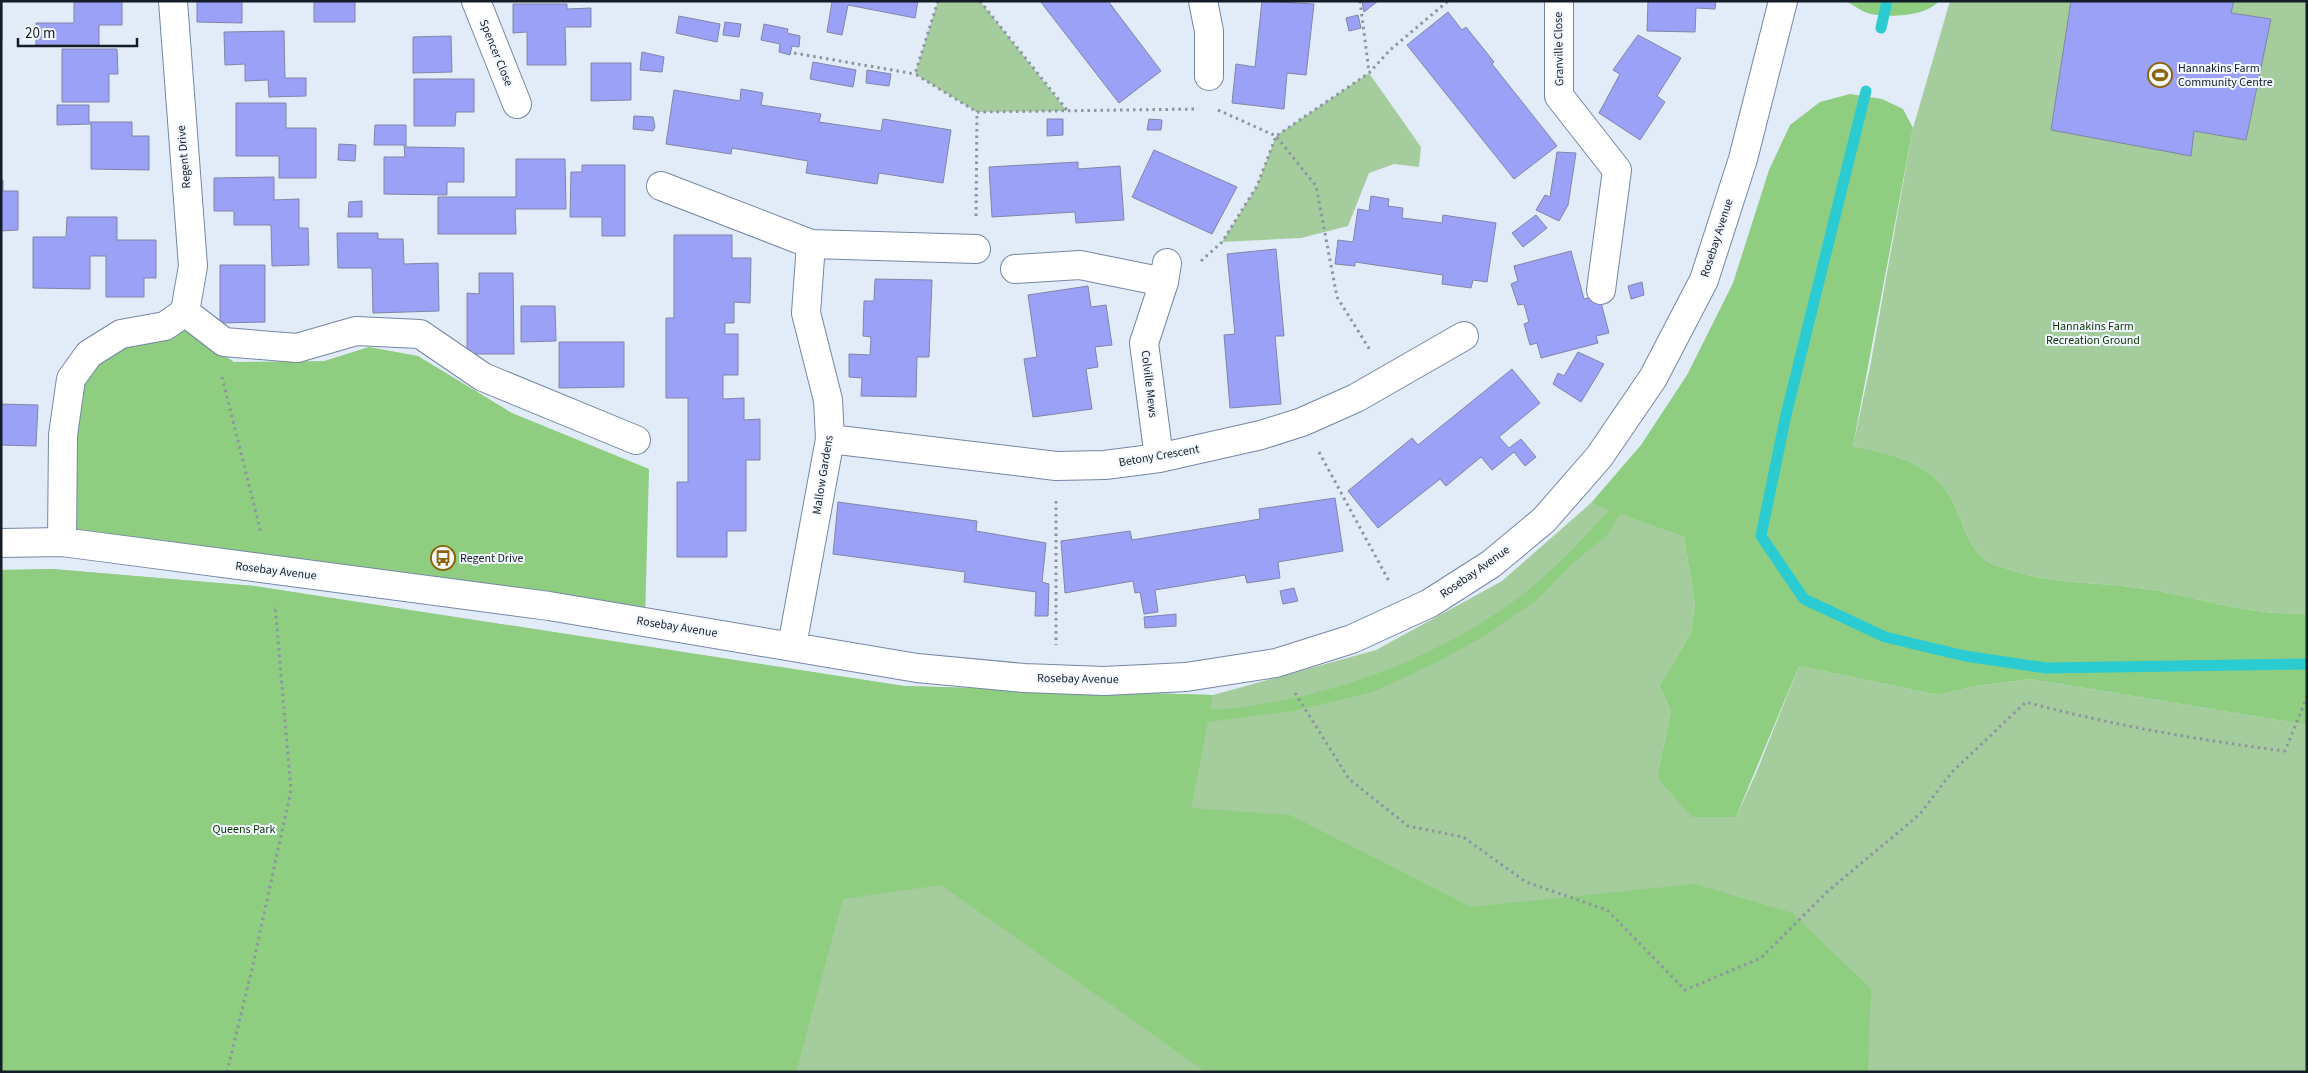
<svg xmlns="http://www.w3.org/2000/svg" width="2308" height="1073" font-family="'Source Sans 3',sans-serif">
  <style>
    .green { fill: #a5cc9c }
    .forest { fill: #8fcd80 }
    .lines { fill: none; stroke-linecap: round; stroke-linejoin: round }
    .stream { stroke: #2bcbd2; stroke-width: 11 }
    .building { fill: #9ba1f7; stroke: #8185a8 }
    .minor-casing { stroke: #7487a6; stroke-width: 30 }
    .path { stroke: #8c95a1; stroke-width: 3; stroke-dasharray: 2.5 4; stroke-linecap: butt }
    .minor { stroke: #fff; stroke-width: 28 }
    .labels { text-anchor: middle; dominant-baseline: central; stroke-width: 4; stroke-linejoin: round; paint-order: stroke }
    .street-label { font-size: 12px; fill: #141c27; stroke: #f3f8ff }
    .poi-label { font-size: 12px; fill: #141c27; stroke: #f3f8ff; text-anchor: start }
    .park-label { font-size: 12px; fill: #0a3400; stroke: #f3f8ff }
  </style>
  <rect width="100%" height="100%" fill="#e2ebf8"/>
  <path class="green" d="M938,1h42l87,110 -90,1 -62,-38z
    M1950,1h357v612c-54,4 -108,-16 -161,-24 -47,-8 -90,-3 -138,-20 -5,-2 -12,-3 -18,-6 -22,-13 -25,-36 -35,-57 -20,-43 -59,-51 -102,-60l18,-84 42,-234z
    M1369,73l52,74 -2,20 -25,-3 -25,9 -21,53 -47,12 -79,4 35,-56 19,-50z
    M1591,503l93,34 11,68 -4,28 -32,53 12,25 -14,66 54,40h25l21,-46 42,-105 139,29 38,-9 55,-7 276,46v347h-2306v-502l51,-1 202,17 650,100 309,9 163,-45 126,-69z"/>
  <path class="forest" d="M1846,1h93c-12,15 -50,17 -68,13 -9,-2 -18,-9 -25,-13z
    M1850,94l32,5 21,10 10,19 -60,318c43,9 82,17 102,60 10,21 13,44 35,57 6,3 13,4 18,6 48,17 91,12 138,20 53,8 107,28 161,24v112l-276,-46 -55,7 -38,9 -139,-29 -63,151h-44l-35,-40 14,-66 -12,-25 32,-53 4,-28 -11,-68 -64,-23 -12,20 -36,30 -34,35 -52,36 -51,28 -62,29 -81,19 -84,11 -17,86 99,7 181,92 224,-23 97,29 79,76 -3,83h-662l-265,-187 -98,14 -47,173h-795v-502l51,-1 202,17 650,100 309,9 -3,14c22,1 42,-3 64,-7 88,-16 177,-53 248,-107 32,-25 60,-55 87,-85l-18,-7 50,-58 46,-70 46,-92 36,-113 21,-45 30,-23z
    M185,312l21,31 28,19 90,-1 45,-14 49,9 94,57 137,56 -4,153 -583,-80 9,-163z"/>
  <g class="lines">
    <path class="stream" d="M1881,28l6,-27
      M1866,91l-80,324 -25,121 43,63 81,38 80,19 81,12 261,-4"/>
  </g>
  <path class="building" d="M1,1h1v40h-1z
    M74,1h48v24h-23v20h-63v-22h38z
    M197,1h45v22l-45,-1z
    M314,1h41v21h-41z
    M828,1h90l-3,17 -67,-13 -6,30 -15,-3 5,-30z
    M1040,1h68l53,70 -42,32z
    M1262,1l52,3 -8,71 -19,-2 -3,36 -52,-6 4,-39 19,3z
    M1362,1h16l-14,11z
    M1648,1h68l-1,8 -19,-1 -1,24 -48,-1z
    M2071,1h163l-3,12 40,6 -25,121 -52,-9 -3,25 -140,-26z
    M513,4h54v5l24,-1v19h-26l1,38h-39v-33l-14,1z
    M1448,12l14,18 4,-3 28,35 -2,2 65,82 -43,33 -107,-134z
    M1358,15l3,13 -12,3 -3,-13z
    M679,16l41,8 -3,18 -41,-9z
    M725,22l16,2 -2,13 -16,-2z
    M764,24l24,5 -1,4 13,3 -1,11 -7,-1 -2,9 -11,-3 1,-8 -19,-4z
    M284,31l1,47h21v18l-37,1 -1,-17 -23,1v-17l-20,1 -1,-33z
    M1638,35l43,23 -24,38 8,6 -25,38 -41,-27 21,-39 -7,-4z
    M451,36l1,36 -39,1v-36z
    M62,49h55l1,25h-9v28h-47z
    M642,52l22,5 -2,15 -22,-2z
    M813,62l43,8 -3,17 -43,-8z
    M591,63h40v37l-40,1z
    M867,70l24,4 -2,12 -23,-3z
    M414,79h60v33h-18l-1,14h-41z
    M741,89l22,4 -2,12 60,9 -2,8 62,9 2,-12 68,11 -8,53 -64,-10 -2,11 -71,-11 2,-12 -76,-13 -1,6 -65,-10 8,-54 66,11z
    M236,103h50v25h30v50h-37v-22h-43z
    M57,105h32v17h43v14h17v34l-58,-1v-45l-34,1z
    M634,116l19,1 2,10 -2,4 -20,-2z
    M1047,119h16v16l-16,1z
    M1149,119l13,1 -1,10h-14z
    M375,125h31v22l58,1v34h-17v13l-63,-1v-37h21l-1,-12h-30z
    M339,144l17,1 -1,16 -17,-1z
    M1154,150l83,37 -25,47 -80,-37z
    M1557,152l19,1 -8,52 -9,16 -23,-11 9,-15 5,2z
    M516,159h49l1,50h-51l1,25h-78v-37h78z
    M1078,162v7l42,-3 4,54 -48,3 -1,-11 -83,5 -3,-50z
    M582,165h43v71h-23v-19h-32l1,-45h11z
    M274,177v23l25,-1v29h9l1,37 -37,1 -1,-41h-37v-14h-20v-33z
    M1,180h2v11h15v39l-17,1z
    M1371,196l18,3 -1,7 15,2 -1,10 40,5 1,-8 53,8 -9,59 -14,-2 -2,8 -29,-4 1,-9 -88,-13v4l-20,-2 3,-24 15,2 5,-33 11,2z
    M362,201v16h-14l1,-15z
    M1536,215l11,13 -24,19 -11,-14z
    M67,217h50v23h39v38h-12v19h-38v-41h-16v33l-57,-1v-51h33z
    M337,233h41v6h25l1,25 34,-1 1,48 -66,2 -1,-45h-34z
    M674,235h58v23h19l-1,45 -16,-1v21h-9v11h13v41h-15v24l21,-1v22l16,-1v41h-14v71h-19v26h-50v-75h11v-84h-22v-80h8z
    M1276,249l8,87h-9l6,68 -51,4 -6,-73 11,-1 -8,-80z
    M1571,251l13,48 15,-4 10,38 -13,3 2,7 -57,15 -4,-15 -7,2 -6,-21 5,-2 -5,-18 -6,1 -7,-21 7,-3 -4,-15z
    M220,265h45v57l-45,1z
    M479,273h34l1,81h-47v-61l12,1z
    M875,279l57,1 -3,77h-12l-1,40 -55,-1 1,-18 -13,-1v-23l21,1 1,-18 -8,-1 1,-35h10z
    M1642,282l2,13 -13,4 -3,-13z
    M1088,286l3,21 15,-2 6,40 -17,2 3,20 -12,2 6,40 -59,8 -9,-58 13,-2 -9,-62z
    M521,306h34l1,35 -35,1z
    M559,342h65v45l-65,1z
    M1578,352l26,12 -23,38 -28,-18 5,-11 6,3z
    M1512,369l28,34 -41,34 10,11 12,-9 15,18 -11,9 -11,-14 -22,18 -11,-13 -35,29 -6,-7 -62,49 -30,-37 64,-53 6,7z
    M1,404l37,1 -2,41 -35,-1z
    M1335,498l8,53 -65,11 2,16 -33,5 -2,-8 -90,15 3,22 -14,2 -4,-22 -5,1 -2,-12 -68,12 -4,-52 69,-10 2,9 128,-21 -1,-10z
    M838,502l139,19 -1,10 70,12 -4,39 7,2 -1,32h-13l1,-24 -72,-10 1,-10 -132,-18z
    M1294,588l4,13 -15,3 -3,-13z
    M1176,614v12l-31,2 -1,-11z"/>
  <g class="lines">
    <defs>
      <path id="minor" d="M476,1l41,103
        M1203,1l6,30v45
        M1559,1v95l58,74 -16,120
        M661,186l150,58 165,5
        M1015,269l65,-4 84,17
        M185,312l39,30 73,6 59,-17 64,3 63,43 153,63
        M830,439l226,27 49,-1 54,-7 102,-23 41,-13 54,-24 108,-62
        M1159,458l-15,-115 20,-61 3,-19
        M62,542l1,-107 8,-56 18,-25 32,-20 44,-8 20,-14 8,-46 -20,-265
        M1,543l61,-1 487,64 368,62 107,10 80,3 82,-4 90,-14 76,-24 78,-36 61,-39 53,-44 55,-63 54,-79 51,-98 39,-121 40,-158
        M792,646l38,-207 -2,-39 -22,-87 5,-69"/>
    </defs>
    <use href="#minor" class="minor-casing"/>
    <path class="path" d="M938,1l-23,73 62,38
      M980,1l87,109
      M1360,1l9,71
      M794,53l121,21
      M1218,110l58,26 40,50 21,111 33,53
      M976,216l1,-104 220,-3
      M1201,261l21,-19 35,-56 19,-50 93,-63 21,-23 58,-49
      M222,377l39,156
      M1319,452l71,131
      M1056,501v144
      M1295,693l54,86 59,47 55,11 63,45 81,28 78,80 76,-32 66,-66 93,-78 32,-42 74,-70c85,23 172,38 259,49l22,-54
      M227,1072l25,-103 39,-179 -16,-185"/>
    <use href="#minor" class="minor"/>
  </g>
  <defs>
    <symbol id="stadium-ring" viewBox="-11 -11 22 22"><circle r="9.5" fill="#f3f8ff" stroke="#8d6307" stroke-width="1.5"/><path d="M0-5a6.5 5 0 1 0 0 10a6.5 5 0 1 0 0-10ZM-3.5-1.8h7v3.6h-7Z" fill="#8d6307"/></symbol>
    <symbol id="bus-ring" viewBox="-11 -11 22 22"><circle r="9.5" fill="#f3f8ff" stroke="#8d6307" stroke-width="1.5"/><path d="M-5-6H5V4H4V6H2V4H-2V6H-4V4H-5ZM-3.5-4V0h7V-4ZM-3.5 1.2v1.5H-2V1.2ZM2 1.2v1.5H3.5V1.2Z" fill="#8d6307"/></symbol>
  </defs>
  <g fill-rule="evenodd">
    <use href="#stadium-ring" x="2146" y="61" width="28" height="28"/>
    <use href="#bus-ring" x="429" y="544" width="28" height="28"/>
  </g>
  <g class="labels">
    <g class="street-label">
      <text transform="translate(1559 49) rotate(-91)">Granville Close</text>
      <text transform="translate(496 53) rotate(68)">Spencer Close</text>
      <text transform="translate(184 157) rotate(-95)">Regent Drive</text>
      <text transform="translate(1717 238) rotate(-72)">Rosebay Avenue</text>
      <text transform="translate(1149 384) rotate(83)">Colville Mews</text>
      <text transform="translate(1159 456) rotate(-10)">Betony Crescent</text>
      <text transform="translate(823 475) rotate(-81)">Mallow Gardens</text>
      <text transform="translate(276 571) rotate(7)">Rosebay Avenue</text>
      <text transform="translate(1475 572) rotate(-35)">Rosebay Avenue</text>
      <text transform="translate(677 627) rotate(9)">Rosebay Avenue</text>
      <text transform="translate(1078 679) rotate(1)">Rosebay Avenue</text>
    </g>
    <g class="poi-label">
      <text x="2178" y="68">Hannakins Farm<tspan x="2178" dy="14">Community Centre</tspan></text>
      <text x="460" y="558">Regent Drive</text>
    </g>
    <g class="park-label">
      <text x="2093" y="326">Hannakins Farm<tspan x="2093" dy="14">Recreation Ground</tspan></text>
      <text x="244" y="829">Queens Park</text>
    </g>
  </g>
  <rect width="2308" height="1073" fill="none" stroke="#141c27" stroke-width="5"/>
  <path d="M18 38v8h119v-8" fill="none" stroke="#141c27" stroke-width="2.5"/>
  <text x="25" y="38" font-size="15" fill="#141c27" stroke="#f3f8ff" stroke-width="4" paint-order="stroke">20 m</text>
</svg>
